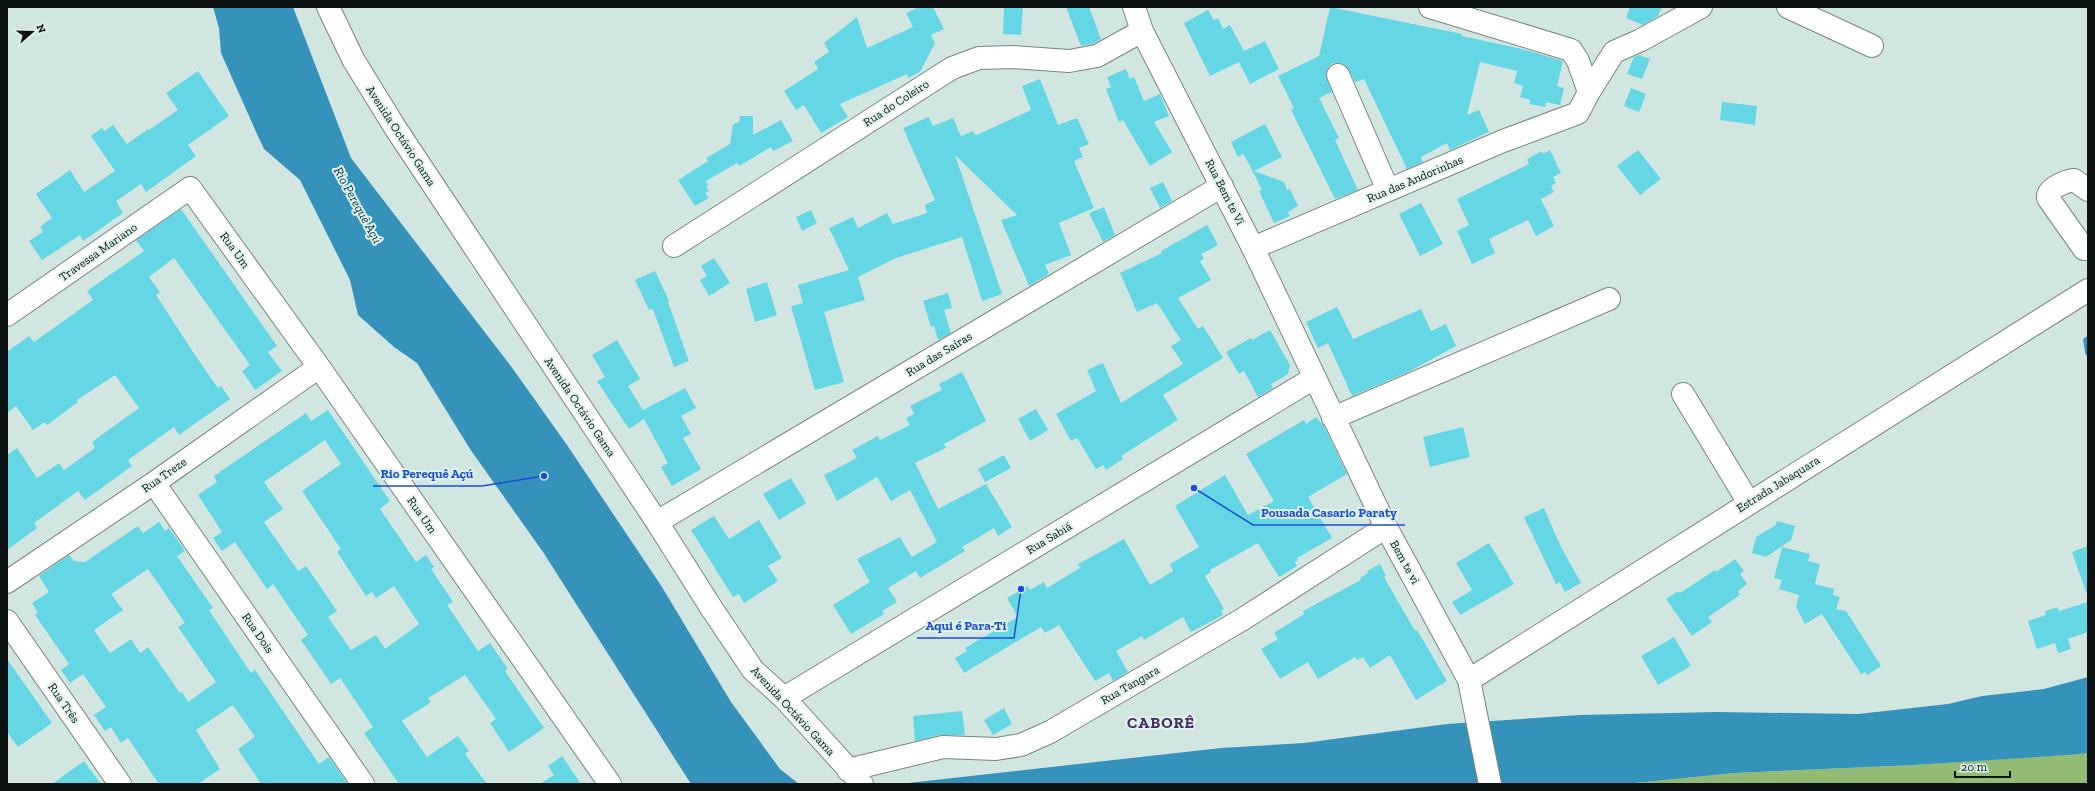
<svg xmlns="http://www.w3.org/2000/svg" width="2095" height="791" font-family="'Zilla Slab',serif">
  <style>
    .forest { fill: #93bb76 }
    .water { fill: #3593bb }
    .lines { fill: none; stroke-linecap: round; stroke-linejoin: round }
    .stream { stroke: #3593bb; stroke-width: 5.5 }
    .building { fill: #65d7e4; fill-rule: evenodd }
    .minor-casing { stroke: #758682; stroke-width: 24 }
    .minor { stroke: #fff; stroke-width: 22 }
    .labels { text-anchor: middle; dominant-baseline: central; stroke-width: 4; stroke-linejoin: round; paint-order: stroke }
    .street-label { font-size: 12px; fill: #0d1312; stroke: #dff3ef }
    .water-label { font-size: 13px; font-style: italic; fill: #032e3f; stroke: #dff3ef }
    .district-label { font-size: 16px; font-weight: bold; letter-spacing: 1px; fill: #472d67; stroke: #dff3ef }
    .leader { fill: none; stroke: #1d4ed8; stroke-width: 1.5 }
    .callout-dot { fill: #1d4ed8; stroke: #dff3ef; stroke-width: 1.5 }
    .callout-label { font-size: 13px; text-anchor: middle; font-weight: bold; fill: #1d4ed8; stroke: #dff3ef; stroke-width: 4; stroke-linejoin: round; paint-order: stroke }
  </style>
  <rect width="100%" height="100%" fill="#d2e6e1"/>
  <path class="forest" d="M2088,753v31h-462l109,-11 180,-8z"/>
  <path class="water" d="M213,7h80l58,151 162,211 54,76 95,142 69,115 49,67 19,15h-108l-148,-232 -73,-103 -53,-86 -23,-16 -36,-32 -8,-35 -50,-100 -36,-31 -7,-15 -36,-81 -2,-25z
    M2088,677v76l-20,2 -153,10 -180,8 -109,11h-727l322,-36 83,-5 143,-19 133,-9 137,-3 141,2 90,-10 34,-8 62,-7z"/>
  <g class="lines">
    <path class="stream" d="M2088,339l-2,1 2,13"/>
  </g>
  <path class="building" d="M919,7h14l11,22 -13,6 4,8 -15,29 -12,6 -1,-4 -67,30 8,13 -27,16 -17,-28 -8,5 -12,-19 34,-22 -4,-7 15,-10 -5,-9 33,-26 10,31 46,-21 -7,-14z
    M1004,7h19l-2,28 -18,-1z
    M1066,7h23l12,32 -8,5 -12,2z
    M1330,7l132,27v2l60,13 41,12 -6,25 7,2 -4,17 -14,-3 -1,5 -16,-3 1,-4 -10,-3 3,-11 -9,-3 3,-12 -37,-9 -13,53 12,-5 10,22 -39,18 -3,-7 -26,14 2,5 -16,7 -43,-90 -9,3 -9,-17 -6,-2h-7l-5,4 -2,7 6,18 -13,6 20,40 -4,2 23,50 -23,9 -44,-89 3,-2 -16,-32 41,-20z
    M1630,7h32l-4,9 -15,9 -17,-7z
    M1208,10l6,10 4,-2 5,11 7,-4 14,26 21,-10 14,28 -29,15 -11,-22 -29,14 -26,-53z
    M1639,55l11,4 -8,20 -15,-5 7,-17z
    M1126,69l4,10 4,-2 10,24 16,-7 9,22 -15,6 18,30 -22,14 -27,-46 -4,2 -13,-33 5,-2 -4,-10z
    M198,71l31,45 -41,29 8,11 -50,36 -5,-8 -25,17 7,12 -40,28 -3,-6 -38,25 -13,-19 14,-9 -3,-5 12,-9 -16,-24 34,-24 14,22 31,-21 -24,-35 11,-8 2,3 9,-6 14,19 21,-15 1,1 29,-20 -12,-17z
    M1040,79l18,46 19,-7 12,26 -10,4 4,9 -9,4 20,47 -35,15 12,32 -26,10 4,9 -20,12 -28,-66 16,-5 -62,-60 47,139 -20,7 -20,-64 -66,21 -38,19 7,23 -41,12 20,70 -29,8 -24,-84 12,-3 -5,-18 51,-15 -20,-42 24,-11 5,11 29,-15 6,11 34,-11 -2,-8 10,-5 -32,-72 26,-11 4,9 20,-8 8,18 12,-5 2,4 4,-1 52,-24 -9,-24z
    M1631,88l15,6 -7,18 -15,-6z
    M1722,102l35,4 -2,19 -35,-5z
    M740,116h13v19l28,-15 12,21 -20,10 -2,-4 -32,19 -2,-3 -31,18 2,4 -2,2 3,4 -4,2 4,5 -14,8 -17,-26 30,-19 -2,-3 24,-14 3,-20 6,-2z
    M1265,124l17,33 -28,14 30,11 3,8 3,-1 8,17 -10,6 2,4 -16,7 -15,-32 3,-1 -13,-26 -6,-10 -5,3 -7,-15z
    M1550,150l11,23 -8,4 3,6 -5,3 3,6 -13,7 13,27 -18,10 -8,-16 -39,19 6,14 -23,11 -15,-33 12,-6 -12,-26 72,-35 -2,-5 15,-8 1,3z
    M1638,150l23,29 -21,16 -23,-29z
    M1163,182l9,19 -12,7 -10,-20z
    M1421,203l22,41 -23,12 -21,-42z
    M1104,207l11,28 -12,7 -14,-29z
    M181,209l96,137 -9,6 14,19 -27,19 -13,-19 8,-6 -76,-107 -25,19 11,15 -4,3 41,63 21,30 3,-2 9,13 -51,36 -5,-8 -46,33 4,6 -47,34 -7,-9 -44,32 3,5 -30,22v-95l10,-7 20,30 22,-15 5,7 31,-22 -3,-6 47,-34 -24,-33 -38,25 1,2 -31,23 -2,-3 -12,8 -17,-24 -9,7v-61l22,-16 5,6 59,-42 -6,-9 57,-40 -8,-11z
    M811,210l6,13 -15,8 -6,-14z
    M1207,225l11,20 -17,9 3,5 -4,2 11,19 -33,18 20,31 5,-3 20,32 -60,37 15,25 -57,36 2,3 -17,11 -3,-5 -7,4 -19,-31 -6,3 -15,-27 40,-23 -9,-21 16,-7 18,40 62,-39 -12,-18 10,-6 -24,-37 -20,9 -17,-39 42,-20 -1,-2z
    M714,258l16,25 -21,13 -9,-16 7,-4 -6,-10z
    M655,271l14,30 -1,1 21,59 -15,6 -21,-58 -4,1 -14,-30z
    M767,282l10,33 -22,7 -9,-33z
    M948,293l4,15 -8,2 7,23 -13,7 -4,-14 -3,1 -8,-26z
    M1337,307l16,32 68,-30 10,22 15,-7 10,22 -48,26 -56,24 -24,-53 -10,5 -12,-26z
    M1270,330l20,35 -2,9 -17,10 2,4 -15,9 -14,-26 -5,3 -13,-22 25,-14 1,2z
    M617,340l23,39 -12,7 15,24 42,-22 11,20 -15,8 10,18 -8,4 18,31 -29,17 -11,-19 7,-4 -24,-44 -15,10 -32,-48 8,-4 -13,-22z
    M962,372l24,49 -42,23 2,4 -31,15 23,46 48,-25 26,43 -14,9 -4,-8 -32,19 3,4 -45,27 -4,-7 -28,17 9,14 -15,9 2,3 -33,20 -18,-29 37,-23 -13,-23 43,-22 12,20 25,-15 -27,-52 -19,11 -14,-24 -40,24 -13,-26 33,-17 -5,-8 26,-14 2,4 30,-15 -4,-7 8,-4 -4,-8 32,-16 -3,-6z
    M1036,409l12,21 -18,11 -12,-22z
    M328,410l62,91 -10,8 36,53 10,-7 8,12 -3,2 22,33 -6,3 21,31 10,15 12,-8 18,26 -3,2 39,57 -35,24 -19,-29 6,-4 -31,-44 -37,23 3,4 -29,19 25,36 31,-21 11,15 -4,3 22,30h-88l-35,-51 9,-6 -33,-49 -9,6 -30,-44 7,-5 -35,-51 -6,5 -32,-47 -13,9 -9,-13 9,-6 -24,-37 19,-13 -3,-6 92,-63 5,8zM325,440l16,24 -39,27 39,58 -4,3 29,44 6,-4 4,6 18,-12 25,38 -34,25 -9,-14 -25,15 -23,-33 9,-6 -10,-15 -21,-30 -8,5 -34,-49 19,-13 -19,-27z
    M1316,417l8,9 23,48 -39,23 24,41 -35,20 1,2 -3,2 2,4 -18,11 -21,-34 -48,27 1,2 -6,4 19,33 -3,2 2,4 -32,17 -8,-15 -39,23 -2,-4 -26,15 12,21 -15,9 -4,-8 -14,8 -36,-56 -14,8 -4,-6 -77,46 -9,-15 12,-7 -2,-3 53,-31 -11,-19 20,-12 3,4 14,-8 3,6 33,-20 -2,-4 46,-25 26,46 23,-14 -3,-7 29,-17 -24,-41 50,-31 23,40 26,-14 -28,-47 58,-34 2,4z
    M1463,427l7,30 -40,10 -7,-30z
    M1004,455l7,13 -26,14 -7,-13z
    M791,478l15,25 -27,17 -16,-26z
    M1544,508l16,37 21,38 -16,9 -5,-10 -4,2 -32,-67z
    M714,516l15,23 30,-19 23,38 -14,8 10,15 -34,22 -5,-9 -6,3 -42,-67z
    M1777,521l18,5 -4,14 -25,17 -14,-4 4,-16 20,-12z
    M159,522l6,9 4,-3 16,23 -8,5 36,52 -4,2 42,63 4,-3 64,94 10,-7 19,27h-87l-23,-35 17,-12 -22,-32 -37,25 24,39 -22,15h-39l-31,-46 -7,5 -10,-16 -6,4 -11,-16 12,-8 -23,-33 -13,9 -9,-13 8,-6 -34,-49 3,-2 -6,-10 17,-11 -10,-16 30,-21 5,6 11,1 53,-36 5,7zM148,569l37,54 -7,4 38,55 -28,20 -6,-10 -2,1 -32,-46 -8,6 -9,-14 -21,14 -16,-23 29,-20 -12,-16z
    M1489,543l25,41 -54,31 -8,-13 20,-12 -16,-27z
    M2088,546v46h-2l-14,-40z
    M1782,547l28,7 -2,7 12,3 -5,20 19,5 -1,6 7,2 -4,12 10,2 35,55 -14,9 -2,-3 -4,2 -39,-60 -17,10 -9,-17 3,-12 -20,-6 3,-9 -8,-2z
    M1735,559l9,12 -4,3 7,10 -9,7 2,4 -32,22 4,5 -20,14 -26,-37 12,-8 2,2 35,-23 1,2z
    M1380,564l6,12 -2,1 31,54 2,-1 30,51 -31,19 -26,-45 -20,13 -7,-11 -6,3 -2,-3 -37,22 -10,-17 -28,17 -19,-30 17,-10 -4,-6 30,-19 -1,-3 58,-31 -1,-2 8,-5 -1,-2z
    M2088,602v30l-20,7 3,10 -13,4 -3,-10 -18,6 -9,-28 18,-6 -1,-4 12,-4 2,4z
    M1674,637l17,29 -33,19 -17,-29z
    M7,659l45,64 -34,24 -11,-15z
    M1004,708l8,16 -19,11 -9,-15z
    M962,711l3,24h-25l-25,6 -2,-25z
    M562,756l19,28h-41l14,-9 -6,-9z
    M84,761l17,23h-49z"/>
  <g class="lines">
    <defs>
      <path id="minor" d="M328,7l26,54 42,68 261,393 55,87 41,61 31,28 78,86
        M1134,7l8,24 111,217 133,279 83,153 21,104
        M1788,7l84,39
        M1338,75l50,115
        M1589,92l25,-40 27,-12 60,-33
        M2088,190l-14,-10c-8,1 -27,8 -26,18l36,51h4
        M674,246l278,-178 27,-10 34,-1 56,4 28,-5 45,-25
        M1253,248l250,-107 75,-28 11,-21 -11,-31 -7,-11 -141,-43
        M7,315l183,-127 129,179 291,417
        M1683,394l66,109
        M1333,418l276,-119
        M154,483l209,301
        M657,522l565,-336
        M7,582l147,-99 165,-116
        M7,621l113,163
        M1469,680l619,-390
        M784,698l530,-320
        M848,770l95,-23 53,2 25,-4 29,-13 193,-113 143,-92"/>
    </defs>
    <use href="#minor" class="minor-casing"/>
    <use href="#minor" class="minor"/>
  </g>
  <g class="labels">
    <g class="street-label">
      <text transform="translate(896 103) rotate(-33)">Rua do Coleiro</text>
      <text transform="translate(401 136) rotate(57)">Avenida Octávio Gama</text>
      <text transform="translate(1415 179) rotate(-23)">Rua das Andorinhas</text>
      <text transform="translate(1225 192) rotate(63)">Rua Bem te Vi</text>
      <text transform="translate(235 250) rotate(54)">Rua Um</text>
      <text transform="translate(98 252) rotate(-35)">Travessa Mariano</text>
      <text transform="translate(939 354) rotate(-31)">Rua das Saíras</text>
      <text transform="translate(580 407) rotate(56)">Avenida Octávio Gama</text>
      <text transform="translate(164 475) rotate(-35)">Rua Treze</text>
      <text transform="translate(1778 484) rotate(-32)">Estrada Jabaquara</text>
      <text transform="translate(422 515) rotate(55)">Rua Um</text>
      <text transform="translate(1049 538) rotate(-31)">Rua Sabiá</text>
      <text transform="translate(1405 562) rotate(61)">Bem te vi</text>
      <text transform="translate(258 633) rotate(55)">Rua Dois</text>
      <text transform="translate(1130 685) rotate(-30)">Rua Tangara</text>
      <text transform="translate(64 703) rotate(55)">Rua Três</text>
      <text transform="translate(793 711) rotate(47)">Avenida Octávio Gama</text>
    </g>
    <g class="water-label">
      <text transform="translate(358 205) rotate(61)">Rio Perequê Açú</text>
    </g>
    <g class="district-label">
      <text x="1161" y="722">CABORÊ</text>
    </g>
  </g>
  <path class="leader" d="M544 476L482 486H373M1194 488L1253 525H1405M1021 589L1014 638H917"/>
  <g class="callout-dot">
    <circle cx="544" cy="476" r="4"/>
    <circle cx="1194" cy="488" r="4"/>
    <circle cx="1021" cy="589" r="4"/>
  </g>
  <g class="callout-label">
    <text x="427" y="478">Rio Perequê Açú</text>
    <text x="1329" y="517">Pousada Casario Paraty</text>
    <text x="966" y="630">Aqui é Para-Ti</text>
  </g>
  <rect width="2095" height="791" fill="none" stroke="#0d1312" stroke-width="16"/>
  <g transform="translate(32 32) rotate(70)" stroke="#dff3ef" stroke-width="3" paint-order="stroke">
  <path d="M0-3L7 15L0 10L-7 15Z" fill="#0d1312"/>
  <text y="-6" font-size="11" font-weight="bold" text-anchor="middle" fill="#0d1312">N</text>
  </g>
  <path d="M1955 771v6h55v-6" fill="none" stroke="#0d1312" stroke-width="2"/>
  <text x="1961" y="771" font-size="12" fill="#0d1312" stroke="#dff3ef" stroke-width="3" paint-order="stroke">20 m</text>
</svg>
